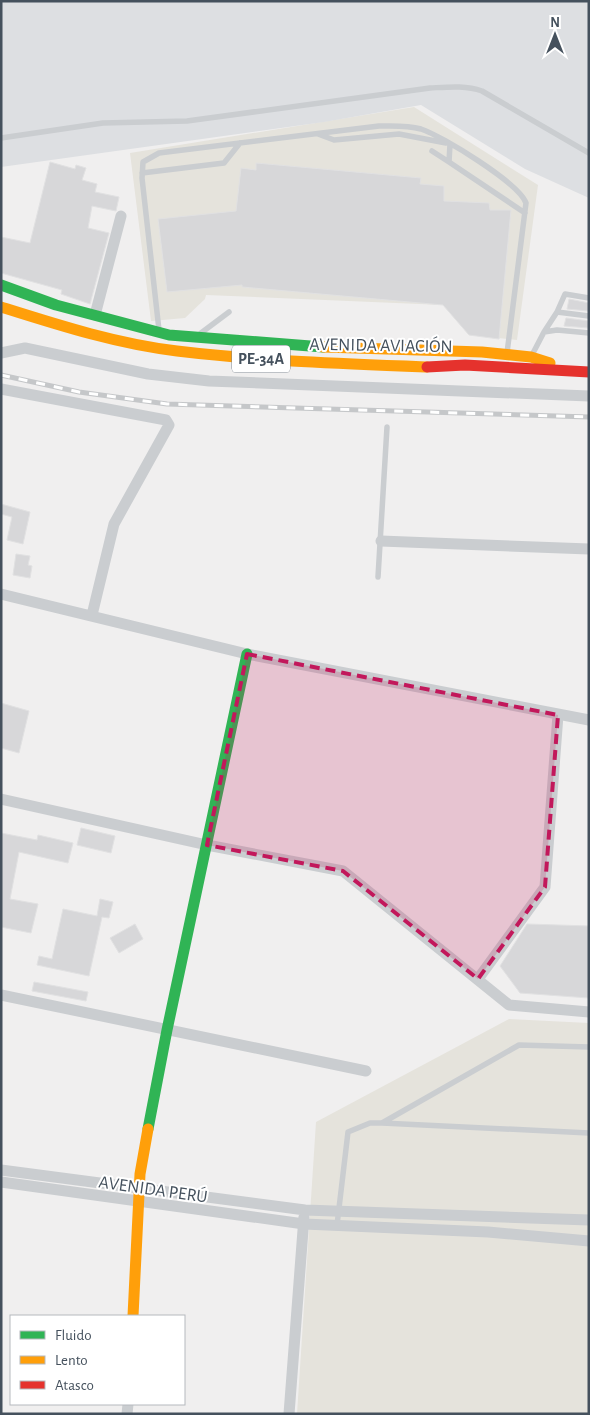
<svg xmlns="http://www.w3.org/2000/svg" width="590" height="1415" font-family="'Alegreya Sans',sans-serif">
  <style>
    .commercial { fill: #e5e3dc }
    .airport { fill: #dddfe2 }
    .building { fill: #d7d7d9; stroke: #e1e1e2 }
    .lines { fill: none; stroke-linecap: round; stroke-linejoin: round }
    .lane { stroke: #cacdd0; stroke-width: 5.5 }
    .street { stroke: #cacdd0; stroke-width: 11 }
    .fast { stroke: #30b455; stroke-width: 11 }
    .slow { stroke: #ff9f0a; stroke-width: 11 }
    .jam { stroke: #e5322d; stroke-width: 11 }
    .rail-casing { stroke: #c5c7c9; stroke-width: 5 }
    .rail { stroke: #fff; stroke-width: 3; stroke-dasharray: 9; stroke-linecap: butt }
    .marked { fill: #c2185b; fill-opacity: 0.2; stroke: #c2185b; stroke-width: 4; stroke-dasharray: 10 6; stroke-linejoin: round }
    .labels { text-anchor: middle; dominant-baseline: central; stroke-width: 4; stroke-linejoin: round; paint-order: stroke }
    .shield { fill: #fff; stroke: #7d858e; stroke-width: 1 }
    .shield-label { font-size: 16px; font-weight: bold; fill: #45515d }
    .street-label { font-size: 18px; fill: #45515d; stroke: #fff }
  </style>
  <rect width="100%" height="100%" fill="#f0efef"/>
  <path class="commercial" d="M414,107l124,78 -21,155 -48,-5 -26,-30 -237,-10 -1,4 -20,19 -34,3 -21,-168z
    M509,1019l80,4v391h-292l19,-292z"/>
  <path class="airport" d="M1,1h588v197l-64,-29 -104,-64 -97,17 -323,45z"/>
  <path class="building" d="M50,162l25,7 1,-4 10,3 -4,12 15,4 -2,8 24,5 -3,14 -24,-5 -4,22 21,5 -19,71 -29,-10 1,-4 -61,-17v-36l29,6z
    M256,163l165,15 -1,6 24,2v15l45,2 1,7h21l-12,129 -30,-4 -26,-30 -201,-18v-2l-75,7 -9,-73 78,-8 5,-43 15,2z
    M569,299l20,4v8l-22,-2z
    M566,318l23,3v7l-25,-2z
    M1,504l29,8 -7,32 -16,-4 5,-23 -11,-3z
    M16,554l14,2 -2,9 4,1 -2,12 -17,-3z
    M1,703l28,8 -10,42 -18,-5z
    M81,828l34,8 -4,17 -34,-8z
    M1,833l36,7 1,-5 35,8 -5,20 -49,-11 -9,47 28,5 -7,29 -30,-6z
    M100,899l13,3 -4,16 -7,-1 -13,59 -52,-11 2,-9 13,3 11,-50 34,7z
    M135,924l8,15 -24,14 -9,-15z
    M527,924l62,2v72l-69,-5 -20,-27z
    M34,982l54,10 -2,9 -54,-10z"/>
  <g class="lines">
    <path class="lane" d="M318,134l16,6 65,-6 47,9
      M1,138l102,-15 84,-2 243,-33c18,-1 35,-3 52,3l107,62
      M450,144l-1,18 76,51
      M432,151l17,11
      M142,173l82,-10 16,-20
      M557,312l8,-18 24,4
      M159,330l-17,-152 1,-16 16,-9 220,-27c14,0 28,-1 42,3 21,7 98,54 105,74l-19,150
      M544,332l13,-20 32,4
      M201,333l28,-21
      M532,355l12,-23 13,-2 32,3
      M378,577l9,-150
      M382,1123l207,10
      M337,1225l11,-93 22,-9h12l137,-78 70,2"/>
    <path class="street" d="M95,315l26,-99
      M1,353l24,-5 123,26 61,7 380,15
      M1,389l165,31 3,5 -55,99 -22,91
      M381,541l208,8
      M1,594l246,60 342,66
      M1,799l206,46 136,26 166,134 80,7
      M478,979l67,-92 13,-172
      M1,995l365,76
      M1,1170l304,40 284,10
      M1,1182l303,42 184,8 101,9
      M127,1414l1,-10
      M289,1414l15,-197"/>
    <path class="fast" d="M1,285l55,20 113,30 154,12
      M148,1129l19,-99 80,-376"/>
    <path class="slow" d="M1,307c57,18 116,37 176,44 83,10 167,13 250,16
      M323,347l159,5 49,5 19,6
      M133,1316l7,-142 8,-45"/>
    <path class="jam" d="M427,367l38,-2 124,7"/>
    <defs>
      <path id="rail" d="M1,375l78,17 88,12 422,13"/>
    </defs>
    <use href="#rail" class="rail-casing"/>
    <use href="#rail" class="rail"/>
  </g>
  <path class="marked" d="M247,654l311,61 -13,172 -67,92 -135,-108 -136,-26z"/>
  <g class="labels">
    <rect class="shield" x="232" y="345.5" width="58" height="27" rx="4"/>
    <g class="shield-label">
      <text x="261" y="359">PE-34A</text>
    </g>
    <g class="street-label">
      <text transform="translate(381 346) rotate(1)">AVENIDA AVIACIÓN</text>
      <text transform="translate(153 1190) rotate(8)">AVENIDA PERÚ</text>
    </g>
  </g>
  <rect width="590" height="1415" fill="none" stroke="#45515d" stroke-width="5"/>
  <rect x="10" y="1315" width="175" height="90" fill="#ffffff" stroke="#b5b9be"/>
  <rect x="20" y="1331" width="25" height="8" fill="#30b455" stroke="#b5b9be"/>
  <text x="55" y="1340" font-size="15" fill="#45515d">Fluido</text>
  <rect x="20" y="1356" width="25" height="8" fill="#ff9f0a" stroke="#b5b9be"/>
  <text x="55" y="1365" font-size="15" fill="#45515d">Lento</text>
  <rect x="20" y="1381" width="25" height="8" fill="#e5322d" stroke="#b5b9be"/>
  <text x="55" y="1390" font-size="15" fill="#45515d">Atasco</text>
  <g transform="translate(555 35)" stroke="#ffffff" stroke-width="4" paint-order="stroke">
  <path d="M0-4L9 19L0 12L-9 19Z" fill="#45515d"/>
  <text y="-8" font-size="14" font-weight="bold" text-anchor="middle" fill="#45515d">N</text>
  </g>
</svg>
